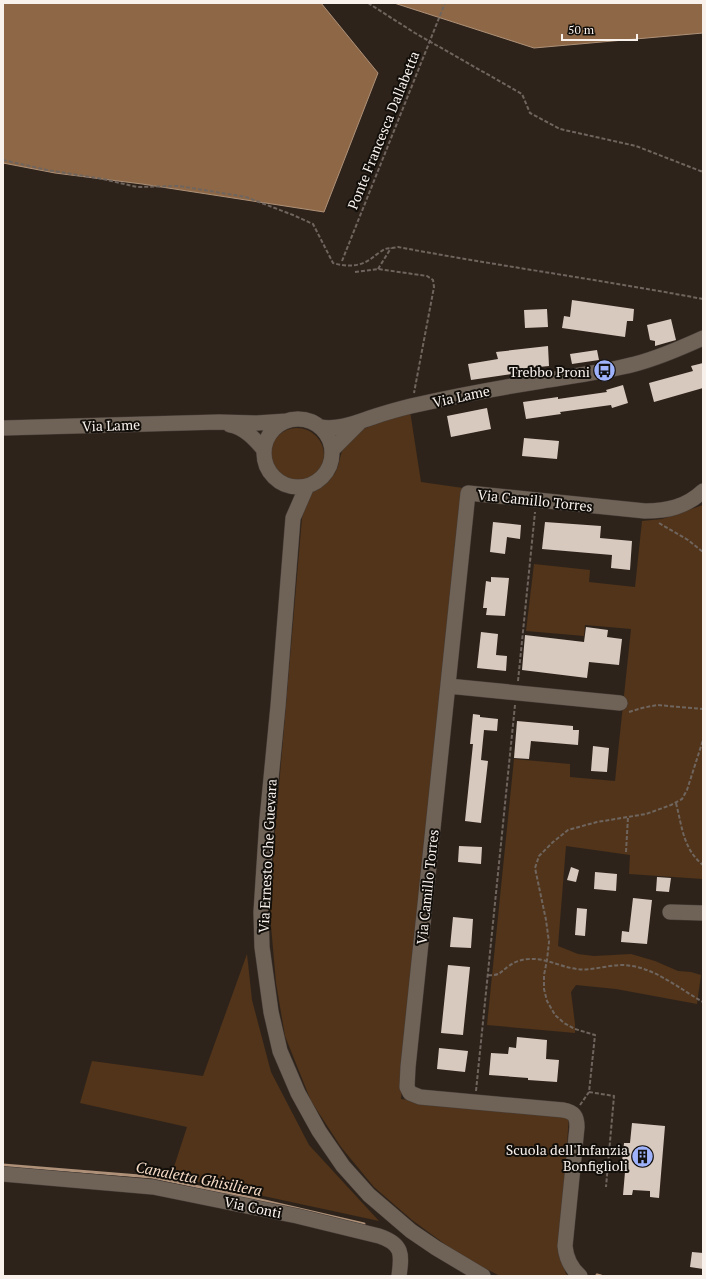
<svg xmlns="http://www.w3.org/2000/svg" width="706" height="1279" font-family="'PT Serif',serif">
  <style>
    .green { fill: #513419 }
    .water { fill: #8e6846; stroke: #ae9178 }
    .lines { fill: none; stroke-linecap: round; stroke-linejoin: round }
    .stream { stroke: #ae9178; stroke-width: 3 }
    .building { fill: #d7c9be }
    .minor-casing { stroke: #483e38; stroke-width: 16 }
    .path { stroke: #6f655e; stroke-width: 2; stroke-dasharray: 4 2; stroke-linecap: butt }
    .minor { stroke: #6f6358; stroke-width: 15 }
    .path-bridge { stroke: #6f655e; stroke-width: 2; stroke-dasharray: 4 2; stroke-linecap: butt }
    .labels { text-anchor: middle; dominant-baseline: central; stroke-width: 4; stroke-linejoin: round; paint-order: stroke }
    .street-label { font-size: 14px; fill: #f9f1ec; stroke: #120e0a }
    .poi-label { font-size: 14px; fill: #f9f1ec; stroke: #120e0a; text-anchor: end }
    .water-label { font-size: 15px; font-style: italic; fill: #f6dcc7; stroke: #120e0a }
  </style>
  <rect width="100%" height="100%" fill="#2e231b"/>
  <path class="green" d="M410,411l11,71 42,6 -62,611 168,18 -10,134 7,23 4,2h-70l-39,-20 -49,-36 -38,-33 -33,-40 -30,-46 -26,-65 -9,-53 -6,-69 4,-70 28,-326c3,-10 4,-20 11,-28 6,-7 17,-9 22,-17 5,-9 5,-20 10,-29 10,-16 48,-26 65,-33z
    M270 455a27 27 0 1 1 54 0a27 27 0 1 1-54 0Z
    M703,505v374l-74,-5 1,-19 -64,-9 -8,100 20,8 16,2 37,-2 24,7 23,10 13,1 10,3 -4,29 -81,-15 -40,-4 -5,7 4,32v9l-88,-8 27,-266 56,5v13l45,4 16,-152 -46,-4 -1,11 -58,-5 8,-67 56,6 -1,12 46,5 7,-66 20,-2z
    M247,954l5,46 19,72 38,73 70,76 -208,-45 16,-49 -107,-24 12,-42 111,15z"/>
  <path class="water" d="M3,3h318l57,70 -54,139 -182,-28 -87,-11 -52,-10z
    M394,3h309v30l-169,15z"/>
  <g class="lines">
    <path class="stream" d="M3,1165l149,12 104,22 108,25
      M597,1275l4,1"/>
  </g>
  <path class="building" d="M572,300l62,9 -1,12h-6l-2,16 -63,-9 2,-12 6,1z
    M547,309l1,18 -23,1 -1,-18z
    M671,319l5,21 -21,6v-5l-5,-1 -3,-15z
    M548,346l1,20 -31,3 1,4 -48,7 -3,-16 30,-5 -2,-7z
    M597,350l2,10 -27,4 -2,-10z
    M703,363v25l-49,14 -5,-19 44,-12 -2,-5z
    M623,385l5,18 -16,5 -1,-3 -51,7 1,2 -35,5 -3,-17 35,-5v2l49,-7 -1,-2z
    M487,408l4,21 -40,8 -4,-21z
    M524,438l35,3 -2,18 -35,-3z
    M493,522l28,3 -1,14 -13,-2 -2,17 -15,-2z
    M545,522l56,4 -1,12 32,3 -2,29 -19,-2 1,-13 -70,-6z
    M491,577l18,1 -4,38 -19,-1 1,-7h-4l3,-27 5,1z
    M586,627l22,3 -1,7 15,2 -3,26 -30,-3 -2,16 -65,-8 3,-35 59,7z
    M481,632l17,2 -2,21 11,1 -1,15 -29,-3z
    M473,714l7,1v2l18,2 -1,12 -13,-1 -3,30 7,1 -7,62 -16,-2 8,-77h-3z
    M517,721l56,5v4h6l-1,15 -47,-4 -2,18 -15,-1z
    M593,746l16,2 -2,24 -16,-1z
    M459,846l23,1 -1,17 -23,-2z
    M571,867l8,3 -3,12 -9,-2z
    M595,872l22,2 -1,17 -22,-2z
    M657,877l14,1 -2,14 -13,-1z
    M633,898l19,2 -5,44 -26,-2 1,-11 7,1z
    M577,908l10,1 -2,27 -10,-1z
    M453,917l20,2 -2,29 -21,-1z
    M448,965l22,2 -7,68 -22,-2z
    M517,1037l30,3 -1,19 13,1 -2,22 -29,-2v-2l-39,-3 2,-22 17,1 1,-7 7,1z
    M439,1048l29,3 -3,21 -28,-3z
    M632,1123l33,3 -6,72 -9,-1v-6l-17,-1 -1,5h-9l2,-23 -4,-1 3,-28h6z
    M692,1252l11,1v16l-13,-2z"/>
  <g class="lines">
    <defs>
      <path id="minor" d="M264 453a34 34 0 1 1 68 0a34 34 0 1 1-68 0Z
        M230,425c15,3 25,14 34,25
        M320,427c21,3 37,-5 56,-11 12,-4 23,-7 35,-10 44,-10 87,-18 131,-25 31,-5 62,-9 93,-17 23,-6 46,-16 68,-26
        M3,428l216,-6 38,1 30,-2
        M332,450l27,-27
        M307,486l-14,32 -15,188 -11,114 -6,92 1,35 9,65 9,39 18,42 21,38 24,35 26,29 42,36 25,17 47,28
        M448,686l172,17
        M670,912l33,1
        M3,1174l150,13 144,29 82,20c24,8 23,18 20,40
        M580,1276c-9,-8 -14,-18 -15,-30l12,-119c0,-11 -3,-15 -14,-17l-143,-13 -10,-4 -3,-6 1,-20 60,-574 177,18c22,0 41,-4 58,-20"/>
    </defs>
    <use href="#minor" class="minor-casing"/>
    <path class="path" d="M368,3l47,30 107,61 8,19 30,16 76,17 67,26
      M3,160l44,10 56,9 34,8 42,-1 67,11 47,18 20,9 20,39c14,4 27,4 39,-5 4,-3 9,-7 13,-9 4,-1 9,-1 13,-2 101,19 204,33 305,52
      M378,269l13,-21
      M355,272l23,-3 49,7 6,4 1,7 -20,106
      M659,523l29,17 15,12
      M518,681l17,-169
      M629,712l13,-4 15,-3 46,4
      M676,803c6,23 7,46 27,62
      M626,852l2,-35
      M488,975c12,1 12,-3 21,-9 5,-4 13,-7 20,-7 18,-1 31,8 48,10 15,2 30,-4 46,-4 30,1 55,23 80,37
      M476,1091l39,-386
      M589,1092l25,4 -8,91
      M580,1105l9,-13 6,-57 -20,-6 -11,-6 -9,-8 -8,-14 -3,-12v-14l3,-15 2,-18 -3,-22 -11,-52 4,-12 14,-14 15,-12 29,-8 49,-8 25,-9 11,-6 5,-9 16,-50"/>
    <use href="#minor" class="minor"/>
    <path class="path-bridge" d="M342,261l103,-258"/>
  </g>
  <defs>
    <symbol id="bus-disc" viewBox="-11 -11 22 22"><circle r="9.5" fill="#9fb3fd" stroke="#120e0a"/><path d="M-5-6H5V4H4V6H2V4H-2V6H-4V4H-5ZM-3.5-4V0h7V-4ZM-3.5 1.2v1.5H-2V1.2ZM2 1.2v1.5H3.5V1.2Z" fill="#111"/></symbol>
    <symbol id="building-disc" viewBox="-11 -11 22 22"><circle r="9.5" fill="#9fb3fd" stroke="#120e0a"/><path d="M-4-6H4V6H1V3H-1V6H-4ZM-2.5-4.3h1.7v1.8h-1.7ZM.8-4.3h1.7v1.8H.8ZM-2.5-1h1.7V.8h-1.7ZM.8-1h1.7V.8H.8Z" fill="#111"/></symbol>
  </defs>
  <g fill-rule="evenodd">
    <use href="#bus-disc" x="592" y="358" width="25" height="25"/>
    <use href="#building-disc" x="630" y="1144" width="25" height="25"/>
  </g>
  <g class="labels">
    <g class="street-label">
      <text transform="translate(383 130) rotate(-68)">Ponte Francesca Dallabetta</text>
      <text transform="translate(461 396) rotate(-12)">Via Lame</text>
      <text transform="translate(111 425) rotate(-2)">Via Lame</text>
      <text transform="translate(535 500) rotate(6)">Via Camillo Torres</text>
      <text transform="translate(267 856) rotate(-87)">Via Ernesto Che Guevara</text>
      <text transform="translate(427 887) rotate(-84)">Via Camillo Torres</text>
      <text transform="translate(253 1207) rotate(12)">Via Conti</text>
    </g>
    <g class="poi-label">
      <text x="590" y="371">Trebbo Proni</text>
      <text x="628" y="1149">Scuola dell'Infanzia<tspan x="628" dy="16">Bonfiglioli</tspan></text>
    </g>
    <g class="water-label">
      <text transform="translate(199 1178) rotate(11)">Canaletta Ghisiliera</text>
    </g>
  </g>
  <rect width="706" height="1279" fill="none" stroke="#f9f1ec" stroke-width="8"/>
  <path d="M562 34v6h75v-6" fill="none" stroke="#f9f1ec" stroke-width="2"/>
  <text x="568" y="34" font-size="12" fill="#f9f1ec" stroke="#120e0a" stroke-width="3" paint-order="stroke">50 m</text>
</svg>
